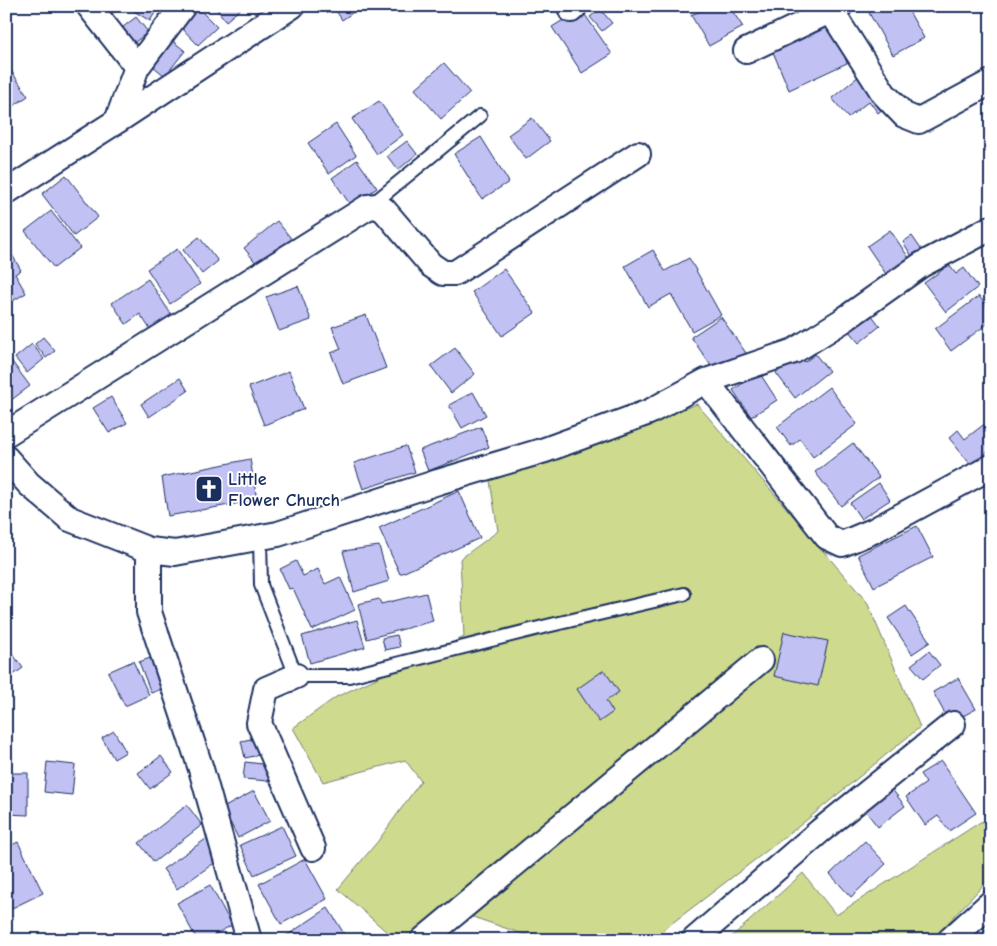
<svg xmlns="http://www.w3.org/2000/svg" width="997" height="946" font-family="'Comic Neue',sans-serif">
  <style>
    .green { fill: #ceda8d; stroke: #748476 }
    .building { fill: #c2c1f3; stroke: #1b2f5e }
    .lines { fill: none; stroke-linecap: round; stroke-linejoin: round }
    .lane-casing { stroke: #1b2f5e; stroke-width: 16 }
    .street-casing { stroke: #1b2f5e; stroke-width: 28 }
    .lane { stroke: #fff; stroke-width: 12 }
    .street { stroke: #fff; stroke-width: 24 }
    .labels { text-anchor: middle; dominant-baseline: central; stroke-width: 4; stroke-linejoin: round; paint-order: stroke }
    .poi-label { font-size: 18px; font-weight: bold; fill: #1b2f5e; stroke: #fff; text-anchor: start }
  </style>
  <rect width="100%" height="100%" fill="#fff"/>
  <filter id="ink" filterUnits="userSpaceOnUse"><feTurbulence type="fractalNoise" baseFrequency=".02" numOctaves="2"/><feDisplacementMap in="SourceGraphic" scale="10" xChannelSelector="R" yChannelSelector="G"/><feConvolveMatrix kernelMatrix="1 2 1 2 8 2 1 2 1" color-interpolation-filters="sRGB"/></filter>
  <g filter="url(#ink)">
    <path class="green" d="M697,404l170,198 53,125 -122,100 -148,113h-110l-67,-23 -77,23 -58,-51 40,-48 43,-60 -16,-21 -82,22 -30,-54 43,-31 128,-60 -4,-78 38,-28 -8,-50z
      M982,821l9,13v43l-59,63h-204l75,-67 33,42z"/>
    <path class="building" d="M97,6h23l-12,12z
      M129,6h30l-9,15 -21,-13z
      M196,6l21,21 -19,18 -20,-21z
      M214,6h30l-18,15z
      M333,6h29l-20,14z
      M712,6h17l14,21 -34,19 -18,-31z
      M881,6h25l18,32 -31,17 -24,-42z
      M581,9l31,45 -30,19 -30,-46z
      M600,9l12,14 -10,8 -12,-14z
      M136,17l12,15 -18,14 -12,-15z
      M832,24l15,39 -58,27 -16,-38z
      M168,37l17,14 -20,25 -17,-14z
      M6,63l22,33 -22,15z
      M444,63l26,30 -29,26 -26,-30z
      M865,71l25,32 -12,10 -9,-12 -21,17 -16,-20z
      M379,101l24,34 -26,19 -25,-35z
      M532,118l18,23 -24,18 -18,-24z
      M336,124l20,31 -27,19 -21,-31z
      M481,137l28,45 -27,17 -28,-45z
      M407,141l10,13 -19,16 -11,-14z
      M357,160l20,28 -26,18 -19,-28z
      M66,175l32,42 -24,19 -32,-42z
      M51,211l29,37 -26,20 -29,-37z
      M277,221l17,21 -33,27 -17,-21z
      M890,230l19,28 -23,16 -19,-28z
      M912,236l11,16 -10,6 -10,-16z
      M199,237l19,24 -16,13 -19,-24z
      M177,249l23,35 -30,20 -23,-35z
      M653,250l12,21 24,-13 32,57 -29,16 -21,-37 -23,13 -23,-41z
      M11,253l10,17 -6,4 11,19 -20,12v-49z
      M949,265l7,9 8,-6 14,19 -32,25 -22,-29z
      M504,269l31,44 -33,23 -30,-44z
      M148,279l25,38 -21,15 -12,-18 -14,10 -14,-21z
      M298,286l13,34 -32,11 -13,-34z
      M979,296l12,16v9l-40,30 -16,-22z
      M868,310l12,16 -21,17 -13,-15z
      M366,315l20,53 -43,16 -12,-31 10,-4 -9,-22z
      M721,317l25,36 -30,20 -25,-36z
      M43,337l12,14 -9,7 -11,-14z
      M32,344l12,15 -17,14 -12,-15z
      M455,348l20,26 -24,19 -20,-27z
      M815,354l14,17 -34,27 -19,-25 23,-18 6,7z
      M10,359l20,27 -24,18v-42z
      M289,371l15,38 -40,16 -15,-38z
      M759,372l18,28 -26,17 -18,-27z
      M180,378l8,13 -39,26 -8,-13z
      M829,387l28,37 -44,33 -13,-18 -9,7 -14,-19z
      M473,392l13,23 -24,13 -13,-23z
      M111,397l16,26 -18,10 -16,-25z
      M987,422l4,5v22l-20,16 -22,-27 9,-8 7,9z
      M481,427l8,20 -61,24 -8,-21z
      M853,443l26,34 -38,29 -26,-34z
      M406,446l9,26 -52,17 -9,-26z
      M250,459l7,41 -89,16 -6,-39z
      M879,483l11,17 -29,19 -11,-16z
      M459,491l21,47 -80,36 -21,-46z
      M917,526l16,31 -59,30 -16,-32z
      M379,546l10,35 -35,11 -11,-41z
      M296,561l7,15 15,-7 7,15 15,-7 15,33 -43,20 -19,-42 -4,1 -9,-20z
      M426,593l7,28 -66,18 -9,-35 21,-5 2,5z
      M906,606l24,36 -18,12 -24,-36z
      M357,620l8,27 -55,16 -8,-27z
      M784,632l44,9 -10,45 -44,-10z
      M397,635l3,12 -15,3 -3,-12z
      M6,645l17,23 -17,12z
      M929,651l11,14 -17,14 -12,-14z
      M153,657l12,31 -14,5 -12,-31z
      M133,661l16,34 -24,11 -17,-34z
      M604,670l15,22 -13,9 7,11 -14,10 -22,-33z
      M958,678l18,31 -26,14 -17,-31z
      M114,731l12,21 -12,7 -12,-21z
      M261,737l3,17 -19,4 -4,-17z
      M161,756l12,16 -23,17 -12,-16z
      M941,761l35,52 -27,18 -11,-15 -13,9 -19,-28 20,-14 -6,-9z
      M47,762l28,3 -3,30 -28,-3z
      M245,762l26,3 -2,16 -26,-2z
      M6,773h22v42l-22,-1z
      M891,788l14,18 -27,21 -14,-18z
      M254,791l16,30 -32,17 -15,-30z
      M187,805l15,20 -48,37 -15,-19z
      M282,826l14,30 -42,19 -14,-30z
      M206,839l14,20 -43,30 -14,-20z
      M865,841l21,23 -35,33 -21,-23z
      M18,842l25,51 -37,18v-63z
      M305,859l22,40 -46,25 -22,-40z
      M210,885l22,40 -27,15h-8l-20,-37z
      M328,908l20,32h-68z
      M991,925v15h-16l7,-6z"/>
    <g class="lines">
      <defs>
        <path id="lane" d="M370,206l110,-90
          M260,538l1,47 35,91h53l198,-50 137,-32"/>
        <path id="street" d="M89,6l48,61
          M571,10l4,-4
          M831,11l53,83 20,21 15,6 72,-39
          M746,51l94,-45
          M117,121l175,-115
          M6,192l111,-71 20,-54 46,-61
          M706,381l121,156 15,7 31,-13 118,-64
          M6,434l362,-227 9,-1 7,4 47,55 12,8h12l183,-119
          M6,458l23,26 41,35 79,31 26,3 103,-19 160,-52 107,-32 104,-38 57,-31 88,-30 48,-30 79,-56 70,-37
          M149,550v62l52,157 48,171
          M296,676l-30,13 -7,34 54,125
          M423,940l338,-280
          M694,940l126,-109 133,-107
          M950,940l41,-37"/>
      </defs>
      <use href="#lane" class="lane-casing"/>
      <use href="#street" class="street-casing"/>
      <use href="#lane" class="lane"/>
      <use href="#street" class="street"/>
    </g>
  </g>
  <defs>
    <symbol id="church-square" viewBox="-11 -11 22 22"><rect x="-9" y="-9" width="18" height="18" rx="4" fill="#1b2f5e" stroke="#fff"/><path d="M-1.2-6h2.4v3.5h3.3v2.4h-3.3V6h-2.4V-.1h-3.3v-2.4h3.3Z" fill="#fff"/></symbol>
  </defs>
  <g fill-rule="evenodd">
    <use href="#church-square" x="193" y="473" width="32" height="32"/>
  </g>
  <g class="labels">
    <g class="poi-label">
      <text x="228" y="479">Little<tspan x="228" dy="21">Flower Church</tspan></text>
    </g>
  </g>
  <rect width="997" height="946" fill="none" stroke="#fff" stroke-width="25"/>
  <rect x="12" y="12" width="972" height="921" fill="none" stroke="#1b2f5e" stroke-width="2" filter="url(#ink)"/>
</svg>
